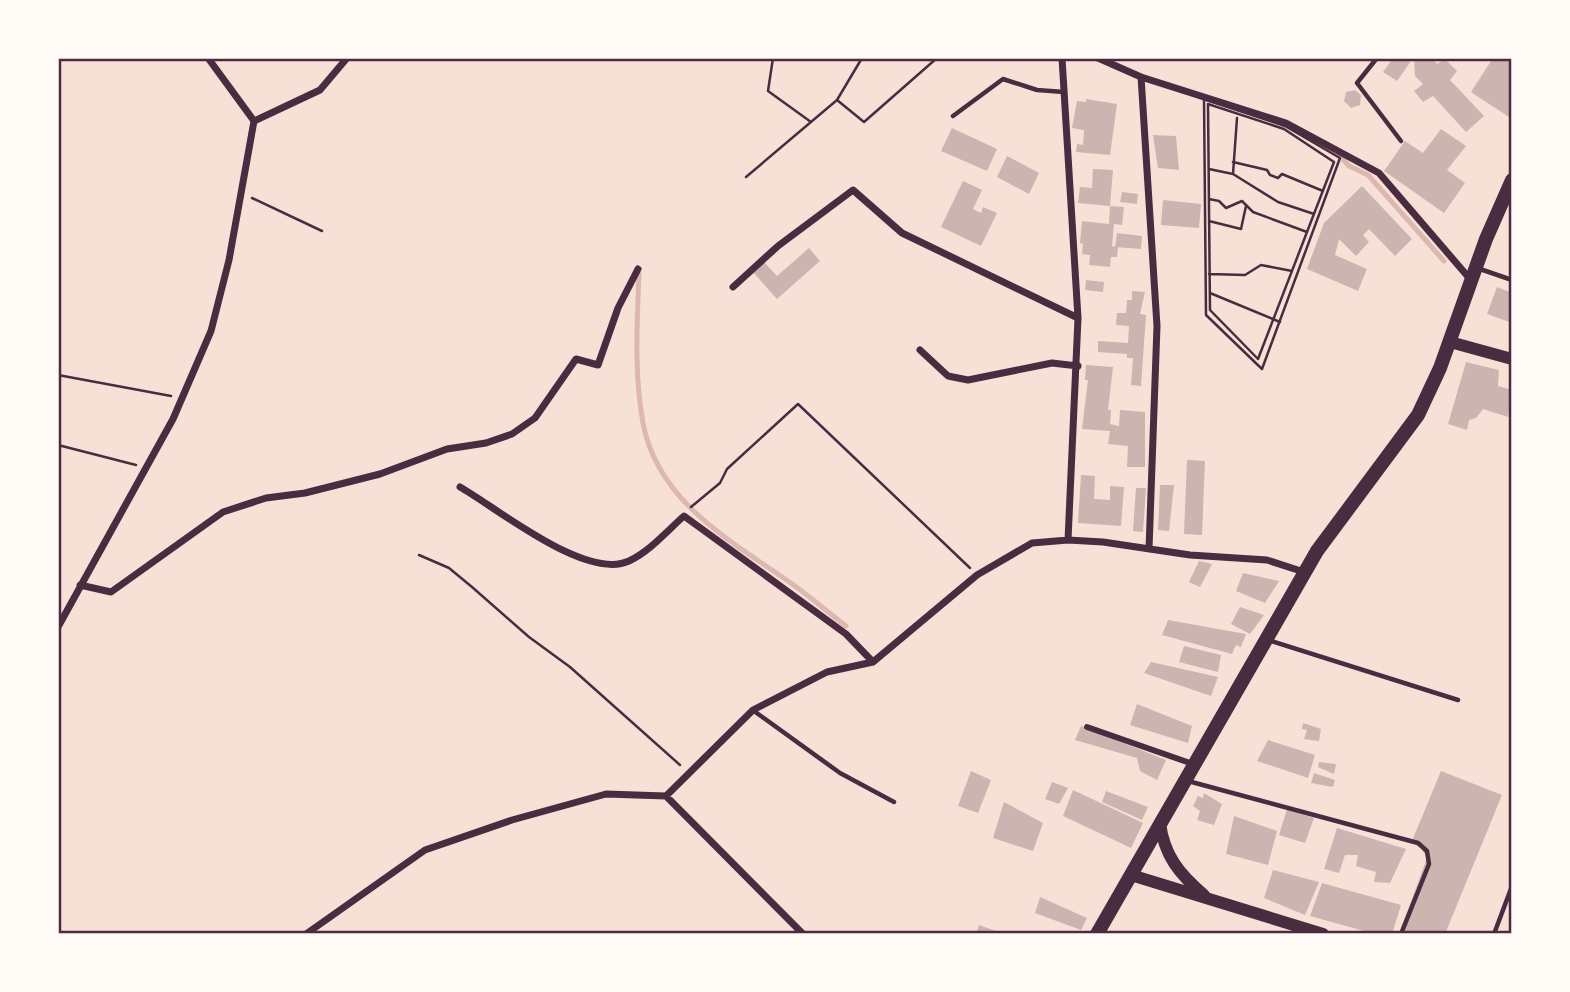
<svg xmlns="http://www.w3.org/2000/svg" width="1570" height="992" font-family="'Source Serif 4',serif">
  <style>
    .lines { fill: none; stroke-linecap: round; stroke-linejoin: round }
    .stream { stroke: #dcb8b0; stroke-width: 5 }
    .building { fill: #ccb4b1 }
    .path { stroke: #4a2c40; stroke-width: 2.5 }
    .service { stroke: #4a2c40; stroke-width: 4.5 }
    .pedestrian { stroke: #4a2c40; stroke-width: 6 }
    .minor { stroke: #4a2c40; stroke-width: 7 }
    .tertiary { stroke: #4a2c40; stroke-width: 12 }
    .secondary { stroke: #4a2c40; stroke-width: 14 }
    .neatline { fill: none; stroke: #4a2c40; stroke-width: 2.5 }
  </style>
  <rect width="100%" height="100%" fill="#f7e1d7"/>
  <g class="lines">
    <path class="stream" d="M1339,155l10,11 19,9 76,86
      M639,274c-2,50 -5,100 4,149 15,81 92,120 152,163 18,13 34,27 51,40"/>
  </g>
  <path class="building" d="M1393,58h20l-16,23 -14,-9z
    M1414,58h18l5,6 8,-5 12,12 -7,9 34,36 -18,16 -33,-36 -10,6 -9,-11 9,-7 -8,-8z
    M1493,58h12l7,5v56l-41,-27z
    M1355,90l6,5 -1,10 -9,3 -7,-7 2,-9z
    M1086,99l31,5 -7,51 -34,-3 1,-8 6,1 1,-15 -12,-2 5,-27 9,1z
    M952,128l45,21 -10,22 -46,-20z
    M1441,129l25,17 -19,24 18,13 -21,30 -60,-42 21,-30 18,12z
    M1153,135l23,1 3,34 -21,-2z
    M1007,156l32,17 -10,21 -32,-17z
    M1093,169l20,1 -3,36 -32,-3 2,-16 12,1z
    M963,181l19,9 -9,19 8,4 2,-6 14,6 -16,33 -40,-19z
    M1362,186l50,53 -17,17 -26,-27 -6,6 6,7 -13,14 -17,-17 -4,16 32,14 -9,22 -51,-22 17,-46z
    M1122,192l16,2 -1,10 -17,-2z
    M1163,200l38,4 -2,24 -38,-3z
    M1110,206l14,1 -2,18 -8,-1 -2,22 6,1 -1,10h-6l-1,10 -21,-2 1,-10 -8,-1 1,-10 -3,-1 2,-22 27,3z
    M1117,233l25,3 -1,13 -26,-2z
    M809,248l11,13 -43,38 -24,-27 11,-10 13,14z
    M1086,280l18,2 -1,10 -18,-2z
    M1497,287l15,6v30l-25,-9z
    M1132,291l13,1 -5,22 6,1 -5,71 -10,-1 2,-27h-6v-4l-29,-2v-11l30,2 1,-17 -13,-1 1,-12h9l1,-13h5z
    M1466,362l33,8 -1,16 14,4 -4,27 -25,-8 -7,9 -7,2 -2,10 -19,-6z
    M1086,365l27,2 -5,43h3l-1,14 9,2 1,-16 25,2v55h-18l1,-21 -20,-2 2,-13 -28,-2 6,-49h-3z
    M1187,460l18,1 -3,74 -18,-1z
    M1081,475l14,1 -1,23 16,1v-14l14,1 -3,39 -43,-3z
    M1160,485h14l-5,46 -11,-1z
    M1136,488h10l-3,44 -10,-1z
    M1199,561l13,3 -12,23 -11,-5z
    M1243,573l36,8 -14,22 -29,-12z
    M1240,607l24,8 -14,19 -19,-10z
    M1168,620l78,14 -5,13 -5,-2 -4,9 -70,-19z
    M1184,646l37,9 -3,17 -39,-10z
    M1151,662l67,15 -7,19 -67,-23z
    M1137,704l55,22 -4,17 -58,-18z
    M1303,723l18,6 -2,12 -15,-2 3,-9 -5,-1z
    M1081,726l85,34 -9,20 -17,-9 -3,-13 -62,-18z
    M1268,740l47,15 -7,23 -51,-17z
    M1319,762l17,2 -2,10 -16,-7z
    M971,771l20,9 -13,33 -20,-7z
    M1441,771l61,24 -57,139h-46l28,-76 -8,-13 -7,-4z
    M1314,773l21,7 -2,7 -22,-4z
    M1052,782l16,6 -9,16 -14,-5z
    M1073,790l70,33 -12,25 -68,-32z
    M1106,791l42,16 -6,13 -40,-18z
    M1204,793l18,11 -8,21 -17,-5 3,-9 -7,-5 5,-10 5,2z
    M1004,802l39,21 -10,28 -40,-13z
    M1287,809l27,9 -9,25 -26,-8z
    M1234,816l43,15 -9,34 -42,-11z
    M1337,828l69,21 -16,34 -16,-1 2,-10 -20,-6 2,-11h-13l-6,18 -15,-4z
    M1273,870l46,12 -14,33 -41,-17z
    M1322,883l79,22 -9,29h-17l-65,-18z
    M1040,897l47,21 -6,12 -46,-17z
    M979,925l25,9h-28z"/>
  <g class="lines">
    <path class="path" d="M773,58l-5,33 43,31
      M1204,99l81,27 55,32 -78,211 -56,-54z
      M837,100l27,22 73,-64
      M1208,104l76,25 50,33 -76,197 -48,-49z
      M1233,162l34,8 3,5 8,3 4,-4 41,17
      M1209,169l24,5 45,28 36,12
      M1233,174l4,-56
      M746,177l91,-77 25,-42
      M252,198l70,33
      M1209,199l10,2 7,7 16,-7 11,11 54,20
      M1209,221l32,8 5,-23
      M1209,274l36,1 16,-10 31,6
      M1210,293l70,29
      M58,375l113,21
      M58,445l78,20
      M691,507l29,-24 7,-14 71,-65 172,164
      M419,555l30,13 23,19 57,50 41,30 110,98"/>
    <path class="service" d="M1377,58l-20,25 44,58
      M953,116l50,-37 34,11 27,2
      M1480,269l32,11
      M1268,640l190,60
      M754,711l86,62 54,29
      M1188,781l230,62 9,8 2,13 -28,70
      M1494,934l18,-48"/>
    <path class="pedestrian" d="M1087,727l106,37"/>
    <path class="minor" d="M208,58l46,63
      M1062,58l16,260 -10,222
      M1098,58l43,19 145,46 93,50 91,106
      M1141,77l16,249 -8,223
      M733,287l45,-41 75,-56 49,43 176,85
      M920,350l28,26 20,4 84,-17 26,3
      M460,487c37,21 126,94 169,74 21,-10 38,-30 55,-45l162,118 27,28
      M80,585l31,7 112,-80 43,-14 39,-5 75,-19 67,-25 39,-6 26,-9 23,-16 41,-59 22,6 20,-57 20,-39
      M58,627l115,-208 38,-88 18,-71 25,-139 66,-31 27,-32
      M666,796l137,138
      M306,934l119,-84 87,-30 94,-26 60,2 87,-86 74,-38 46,-10 104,-87 55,-32 36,-3 35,2 87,13 77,5 37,12"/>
    <path class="tertiary" d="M1450,342l62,17
      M1160,823c4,32 19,51 44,72
      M1131,875l192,59"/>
    <path class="secondary" d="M1097,934l220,-383 101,-136 22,-47 46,-129 26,-59"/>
  </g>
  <rect width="1570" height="992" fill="none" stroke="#fffaf5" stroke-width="119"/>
  <rect x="60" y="60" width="1450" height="872" class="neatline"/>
</svg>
